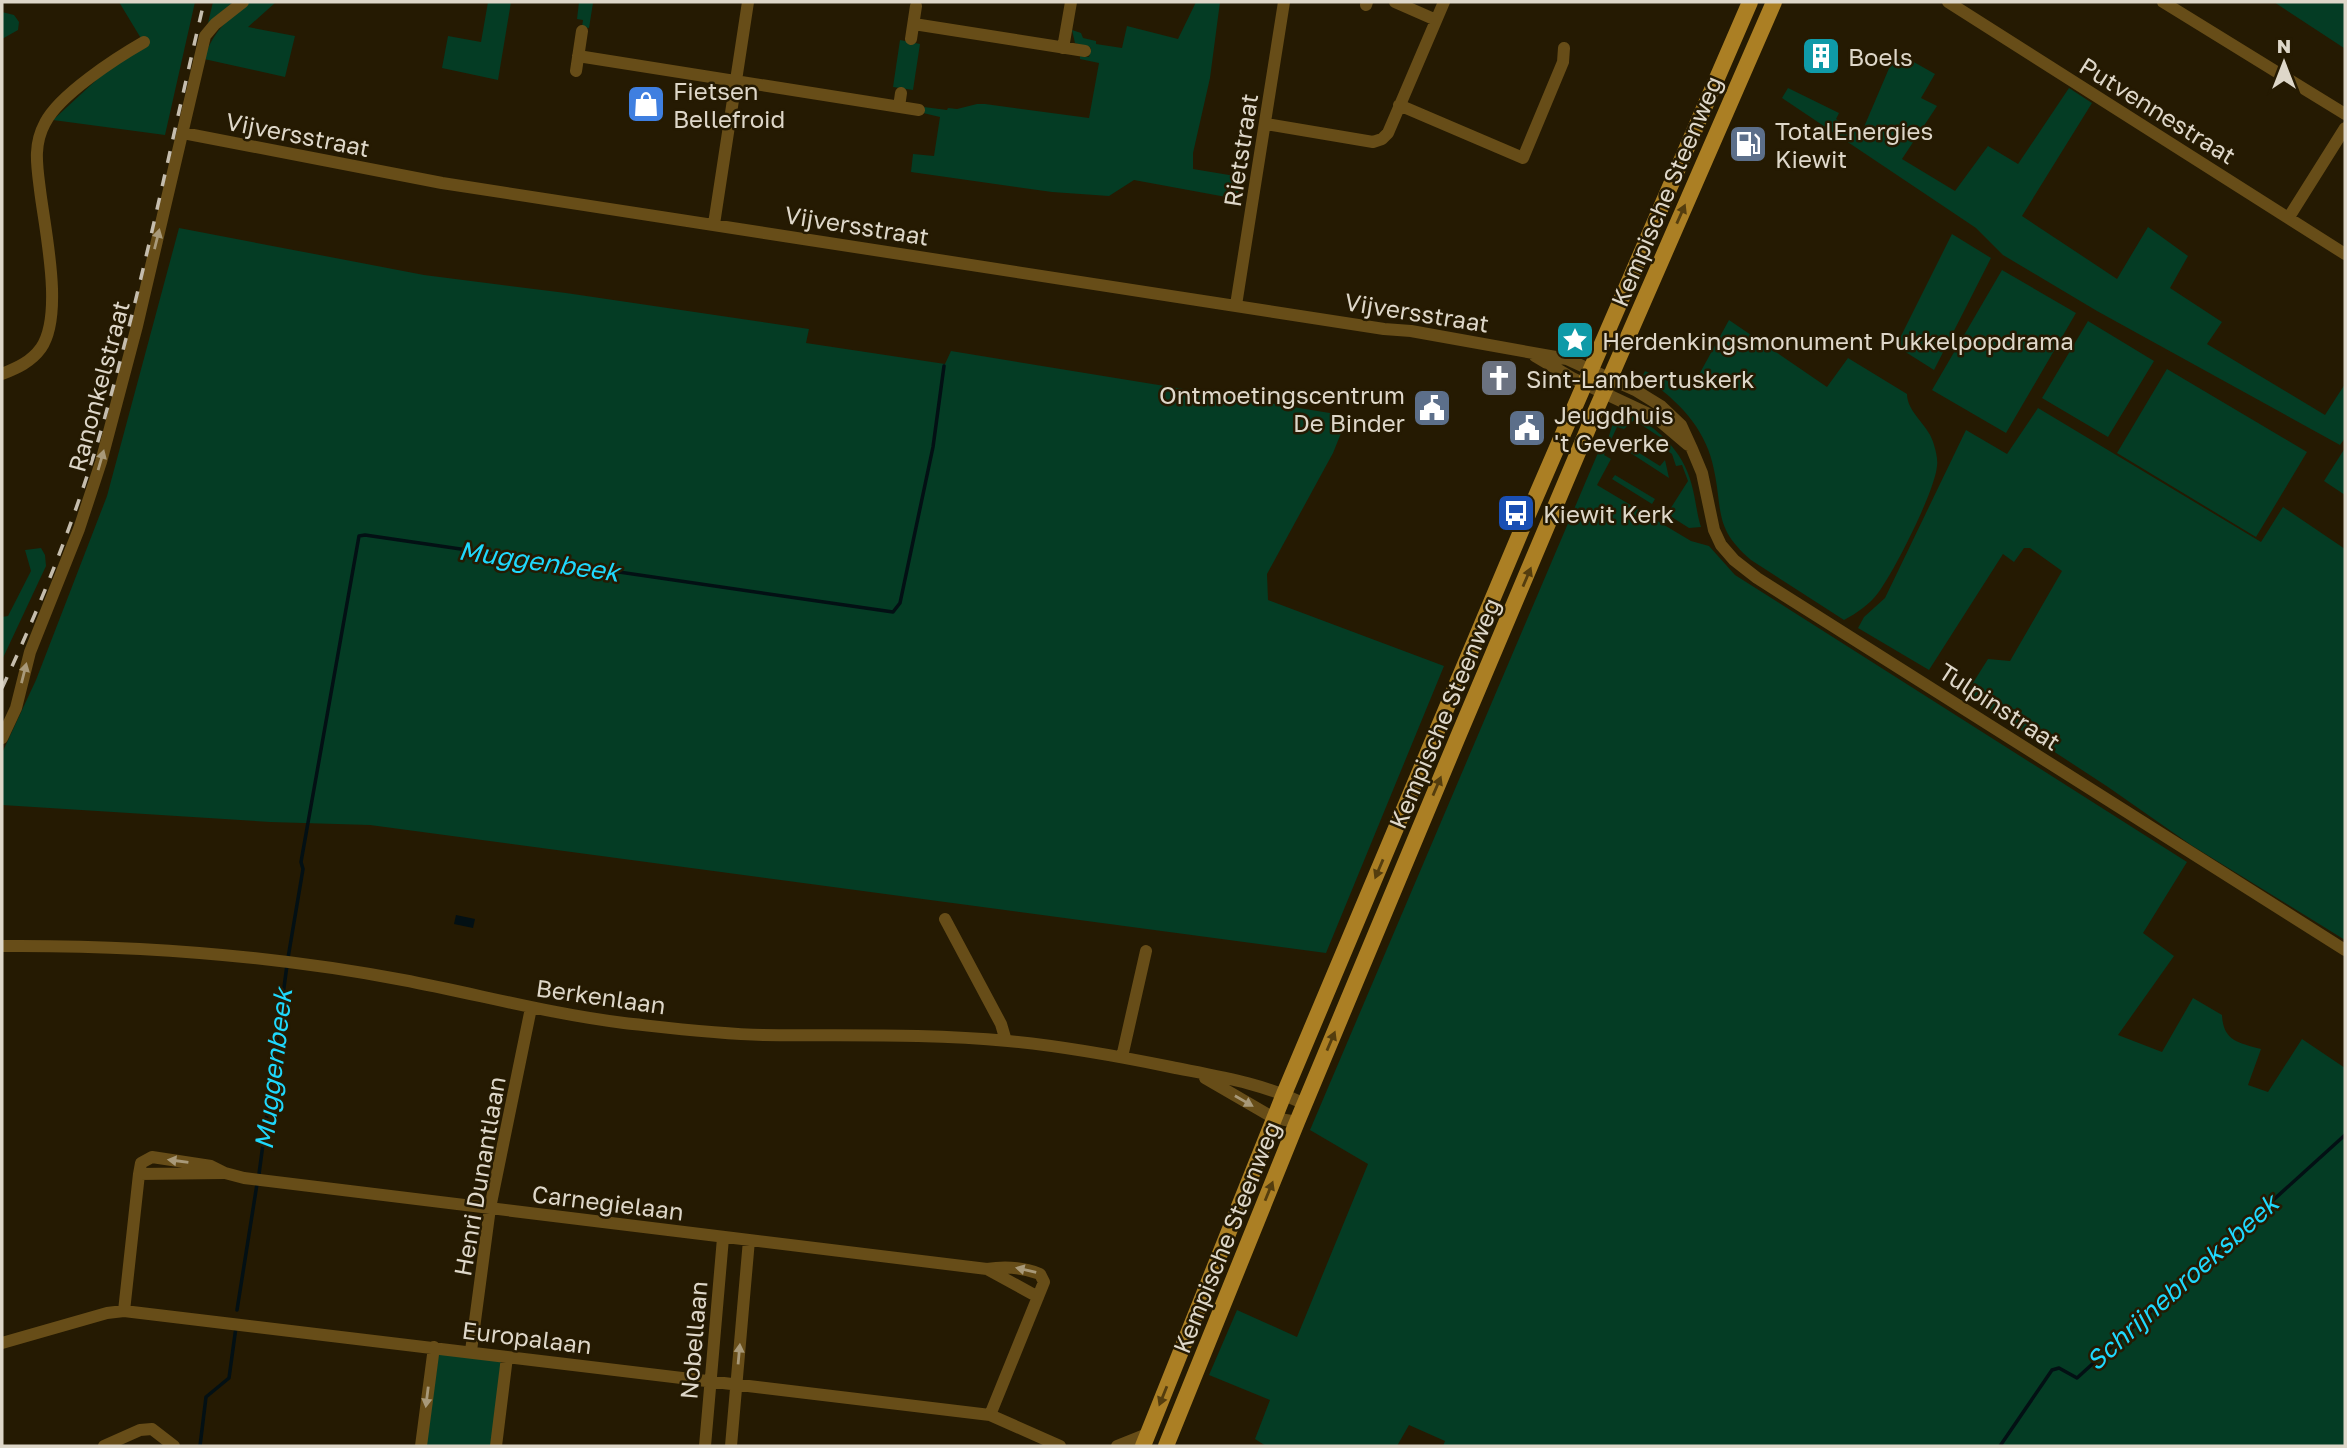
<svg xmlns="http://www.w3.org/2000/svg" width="2347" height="1448" font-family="'Golos Text',sans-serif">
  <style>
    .green { fill: #043c24 }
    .water { fill: #031014 }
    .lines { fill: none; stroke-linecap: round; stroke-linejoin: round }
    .stream { stroke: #031014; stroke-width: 3.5 }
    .minor { stroke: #674d18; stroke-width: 12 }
    .major { stroke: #ab7f24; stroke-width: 16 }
    .rail { stroke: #c5bdae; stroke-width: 3.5; stroke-dasharray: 12 12; stroke-linecap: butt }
    .oneway { fill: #543d0e }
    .oneway2 { fill: #a89979 }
    .labels { text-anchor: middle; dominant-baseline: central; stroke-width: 5; stroke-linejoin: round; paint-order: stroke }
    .poi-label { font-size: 24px; fill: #ded7c9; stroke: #251a02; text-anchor: start }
    .street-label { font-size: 24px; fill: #ded7c9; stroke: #251a02 }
    .water-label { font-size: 26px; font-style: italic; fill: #1fd8fc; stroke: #251a02 }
  </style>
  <rect width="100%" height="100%" fill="#251a02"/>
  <path class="green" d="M119,2h76l-30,133 -112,-15 53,-49 39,-26z
    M213,2h20l-25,21z
    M247,2h29l-28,25 47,9 -10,41 -81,-18c9,-28 23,-38 43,-57z
    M488,2h23l-13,78 -56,-12 6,-32 33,6z
    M579,2l14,1 -4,25 -7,-1 1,-7 -6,-1z
    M1196,2h24l-10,76 -17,75v16l48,8 -4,22 -103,-19 -25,16 -57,-4 -141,-20 2,-18 21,2 6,-39 -17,-4 1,-6 23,3 1,-2 9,1 20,-5h8l104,14 10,-55 -19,-4v-3l9,1 2,-9 -16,-5 -3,-13 9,3 2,5 13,3v3l26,4 5,-22 51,13z
    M2274,2h71v47l-1,-1z
    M2,12l12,3 5,7 -1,8 -16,9z
    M900,40l20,4 -7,46 -20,-3z
    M1896,52l39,22 -14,24 16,8 -35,53 53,32 33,-45 30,18 51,-76 23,15 -70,113 95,63 31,-52 40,29 -18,32 52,34 -15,22 118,71 20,-31v54l-5,7 -243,-134 -94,-56 -27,-27 -194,-130 6,-10 51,25 -3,6 25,15z
    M179,228l245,47 142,18 243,36 -3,14 139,21 6,-13 397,65 -15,37 -66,121 1,26 176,66 -118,287 -956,-128 -100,-3 -268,-17v-52l34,-73 71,-184z
    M1952,234l39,24 -57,112 -38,-24z
    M2002,270l74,43 -70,120 -74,-43z
    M1729,320l98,67 21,-29 59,36c0,19 23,32 27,51 2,6 4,15 3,21 -2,25 -43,106 -59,127 -8,11 -21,20 -34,27l-93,-60c-37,-32 -28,-47 -37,-90 -7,-38 -31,-64 -60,-86 -6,-4 -4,-6 -11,-9l2,-4 45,20z
    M2088,321l66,40 -46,76 -66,-39z
    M2167,369l140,83 -51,85 -139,-84z
    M2038,408l223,134 22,-35 62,42v391l-154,-95 -83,-58 -142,-93 22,-35 22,2 52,-90 -32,-23h-6l-10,14 -11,-8 -74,116 -71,-42 6,-11 21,-19 81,-168 41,24z
    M1624,416l7,2 2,-2c30,15 53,40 60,74 3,12 4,25 8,37l-12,1 -22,-14 21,-33 -6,-16 -6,1 -4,-12 -10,-7 4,-6 -32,-21 -10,9 -7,-2 -13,28 7,4 -14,26 94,56 18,5 26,29 452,287 -44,71 31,23 -56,79 44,17 31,-54 29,17c1,26 17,28 39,34l-13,36 20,7 34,-53 43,29v378h-902l2,-5 -36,-16 -12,21h-131l-11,-7 15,-39 -61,-25 28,-65 60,27 71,-173 -58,-34 293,-689 4,1 6,-19z
    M1628,446l32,20 5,-6 4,18 -43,-28z
    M2345,448v47l-21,-14z
    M1615,475l40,24 -3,5 -40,-25z
    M41,548l4,7 1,11 -44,94v-43l6,-1 23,-45 -6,-21z
    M439,1352l62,9 -10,85h-65z"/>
  <path class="water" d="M456,915l19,4 -2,9 -19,-4z"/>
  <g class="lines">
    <path class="stream" d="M288,958l15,-89 -2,-7 58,-326 6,-1 528,77 7,-9 33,-156 11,-81
      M259,1174l28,-209
      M237,1310l20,-126
      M200,1446l6,-49 23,-19 7,-51
      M2000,1446l52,-76 7,-2 18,10 268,-243"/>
    <path class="minor" d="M1395,2l41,18
      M1948,2l397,252
      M2163,2l182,112
      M1366,5l1,-3
      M914,24l171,27
      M911,39l5,-33
      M1063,48l8,-46
      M578,56l341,54
      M576,71l6,-40
      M1399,105l124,53 40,-96 1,-14
      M899,107l2,-14
      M1266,124l107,18 9,-3 6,-6 56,-131
      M183,133l259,50 942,146 27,2 156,28 68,31 26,16 20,19 11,24 10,24 12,57 7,15 13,15 23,18 588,372
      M2289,217l56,-89
      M714,224l34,-222
      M1236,305l48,-303
      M1535,356l37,22 83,39 33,28
      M2,374c15,-6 29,-12 39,-26 23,-33 4,-117 -1,-158 -3,-24 -7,-45 5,-67 14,-28 71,-65 99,-81
      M2,738l14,-30 14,-56 49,-123 22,-67 36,-136 68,-290 10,-12 28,-22
      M945,919l56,105 5,17
      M2,946c135,-1 269,9 401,34 74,14 147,34 221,43 46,5 93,11 139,12 81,1 163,-2 245,6 54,5 109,15 163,26 45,9 92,16 133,37
      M1122,1057l24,-106
      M1205,1078l69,40 23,4
      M139,1174l85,-1
      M987,1269l51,28
      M124,1311l15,-137 2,-11 11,-6 59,9 14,7 19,5 743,91c18,-3 35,-2 53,5l4,8 -54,133
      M2,1343l105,-30 17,-2 866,104 70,31
      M471,1351l19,-143 41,-200
      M104,1446l36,-16 12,-1 22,17
      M421,1446l13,-99
      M496,1446l11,-89
      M705,1446l18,-208
      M731,1446l18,-206
      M1117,1446l30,-12"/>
    <path class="major" d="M1143,1446l141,-352 243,-577 223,-515
      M1166,1446l131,-324 160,-383 136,-322 181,-415"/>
    <path class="rail" d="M2,688c36,-77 68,-156 93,-237 44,-147 74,-300 109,-449"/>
  </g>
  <defs><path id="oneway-solid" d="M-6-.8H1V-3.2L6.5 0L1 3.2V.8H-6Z" transform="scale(1.75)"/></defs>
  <g class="oneway">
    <use href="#oneway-solid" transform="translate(1681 214) rotate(-66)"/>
    <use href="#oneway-solid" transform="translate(1527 577) rotate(-67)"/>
    <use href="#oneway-solid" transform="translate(1437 786) rotate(-67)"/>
    <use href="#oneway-solid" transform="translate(1379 869) rotate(113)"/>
    <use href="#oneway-solid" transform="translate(1331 1041) rotate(-67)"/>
    <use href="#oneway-solid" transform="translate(1269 1191) rotate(-68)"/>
    <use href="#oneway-solid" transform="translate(1163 1396) rotate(112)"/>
  </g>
  <g class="oneway2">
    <use href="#oneway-solid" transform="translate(157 239) rotate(-76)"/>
    <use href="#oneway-solid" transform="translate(101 460) rotate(-74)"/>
    <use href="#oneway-solid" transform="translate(24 673) rotate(-76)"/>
    <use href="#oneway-solid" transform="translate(1244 1101) rotate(30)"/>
    <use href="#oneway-solid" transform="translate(178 1161) rotate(-172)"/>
    <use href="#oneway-solid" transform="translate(1026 1270) rotate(-167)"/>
    <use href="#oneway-solid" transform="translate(739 1354) rotate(-85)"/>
    <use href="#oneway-solid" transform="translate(427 1397) rotate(97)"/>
  </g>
  <defs>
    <symbol id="building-square" viewBox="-11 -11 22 22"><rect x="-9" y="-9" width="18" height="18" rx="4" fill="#0f9aa8" stroke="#251a02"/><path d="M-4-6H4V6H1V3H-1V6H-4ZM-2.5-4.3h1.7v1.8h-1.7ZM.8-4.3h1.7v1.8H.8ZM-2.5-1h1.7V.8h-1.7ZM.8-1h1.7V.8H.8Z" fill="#fff"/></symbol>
    <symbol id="shop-square" viewBox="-11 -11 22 22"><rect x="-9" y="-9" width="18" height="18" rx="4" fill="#3f7fe0" stroke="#251a02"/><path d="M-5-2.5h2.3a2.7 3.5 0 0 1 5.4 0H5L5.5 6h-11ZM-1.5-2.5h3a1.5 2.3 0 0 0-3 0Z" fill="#fff"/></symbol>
    <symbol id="fuel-square" viewBox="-11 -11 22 22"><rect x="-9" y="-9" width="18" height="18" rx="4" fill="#5c6f8a" stroke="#251a02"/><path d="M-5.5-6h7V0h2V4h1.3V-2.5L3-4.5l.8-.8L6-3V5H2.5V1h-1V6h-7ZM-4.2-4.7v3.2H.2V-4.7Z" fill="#fff"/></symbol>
    <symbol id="sight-square" viewBox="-11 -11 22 22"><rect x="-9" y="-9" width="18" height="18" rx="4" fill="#0f9aa8" stroke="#251a02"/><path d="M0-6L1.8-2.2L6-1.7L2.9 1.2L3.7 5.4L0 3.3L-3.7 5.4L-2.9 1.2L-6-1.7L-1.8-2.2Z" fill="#fff"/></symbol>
    <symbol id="church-square" viewBox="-11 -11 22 22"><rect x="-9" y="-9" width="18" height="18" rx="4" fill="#6b7280" stroke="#251a02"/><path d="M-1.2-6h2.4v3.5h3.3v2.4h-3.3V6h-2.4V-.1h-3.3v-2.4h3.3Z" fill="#fff"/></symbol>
    <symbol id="civic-square" viewBox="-11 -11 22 22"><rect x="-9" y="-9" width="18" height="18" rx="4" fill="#5c6f8a" stroke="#251a02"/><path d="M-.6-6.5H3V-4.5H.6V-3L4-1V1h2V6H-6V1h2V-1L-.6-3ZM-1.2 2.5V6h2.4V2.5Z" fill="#fff"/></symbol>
    <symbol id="bus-square" viewBox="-11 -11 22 22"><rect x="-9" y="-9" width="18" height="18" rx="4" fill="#1a4fb4" stroke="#251a02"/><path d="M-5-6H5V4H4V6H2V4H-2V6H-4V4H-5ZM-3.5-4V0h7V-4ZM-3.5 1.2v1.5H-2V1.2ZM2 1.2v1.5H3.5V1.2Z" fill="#fff"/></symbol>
  </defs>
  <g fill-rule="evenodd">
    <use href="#building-square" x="1799" y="34" width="44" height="44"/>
    <use href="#shop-square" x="624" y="82" width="44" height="44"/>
    <use href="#fuel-square" x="1726" y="122" width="44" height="44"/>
    <use href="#sight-square" x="1553" y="318" width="44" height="44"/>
    <use href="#church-square" x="1477" y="356" width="44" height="44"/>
    <use href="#civic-square" x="1410" y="386" width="44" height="44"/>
    <use href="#civic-square" x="1505" y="406" width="44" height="44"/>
    <use href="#bus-square" x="1494" y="491" width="44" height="44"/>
  </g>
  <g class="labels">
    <g class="poi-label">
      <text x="1848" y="56">Boels</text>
      <text x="673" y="90">Fietsen<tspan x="673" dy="28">Bellefroid</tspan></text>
      <text x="1775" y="130">TotalEnergies<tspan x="1775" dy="28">Kiewit</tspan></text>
      <text x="1602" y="340">Herdenkingsmonument Pukkelpopdrama</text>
      <text x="1526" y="378">Sint-Lambertuskerk</text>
      <text x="1405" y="394" text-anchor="end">Ontmoetingscentrum<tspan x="1405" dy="28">De Binder</tspan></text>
      <text x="1554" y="414">Jeugdhuis<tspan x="1554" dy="28">'t Geverke</tspan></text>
      <text x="1543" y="513">Kiewit Kerk</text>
    </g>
    <g class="street-label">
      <text transform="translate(2158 110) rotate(32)">Putvennestraat</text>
      <text transform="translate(298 134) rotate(11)">Vijversstraat</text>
      <text transform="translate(1240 150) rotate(-81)">Rietstraat</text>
      <text transform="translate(1666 191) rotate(-67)">Kempische Steenweg</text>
      <text transform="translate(857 225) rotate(9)">Vijversstraat</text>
      <text transform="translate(1417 312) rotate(9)">Vijversstraat</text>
      <text transform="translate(98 386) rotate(-75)">Ranonkelstraat</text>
      <text transform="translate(2000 706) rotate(33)">Tulpinstraat</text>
      <text transform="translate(1444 713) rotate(-67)">Kempische Steenweg</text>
      <text transform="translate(601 996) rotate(8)">Berkenlaan</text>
      <text transform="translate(479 1176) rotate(-80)">Henri Dunantlaan</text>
      <text transform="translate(608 1202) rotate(7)">Carnegielaan</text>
      <text transform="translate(1226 1237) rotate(-68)">Kempische Steenweg</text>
      <text transform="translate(527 1337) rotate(7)">Europalaan</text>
      <text transform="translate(693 1340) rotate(-85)">Nobellaan</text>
    </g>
    <g class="water-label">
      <text transform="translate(539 561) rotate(8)">Muggenbeek</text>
      <text transform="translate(273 1069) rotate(-83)">Muggenbeek</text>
      <text transform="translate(2182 1282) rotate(-42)">Schrijnebroeksbeek</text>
    </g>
  </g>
  <rect width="2347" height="1448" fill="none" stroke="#ded7c9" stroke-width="7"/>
  <g transform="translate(2284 63)" stroke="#251a02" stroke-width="5" paint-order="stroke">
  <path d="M0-5L12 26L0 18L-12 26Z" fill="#ded7c9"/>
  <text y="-10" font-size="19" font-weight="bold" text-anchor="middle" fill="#ded7c9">N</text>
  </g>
</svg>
